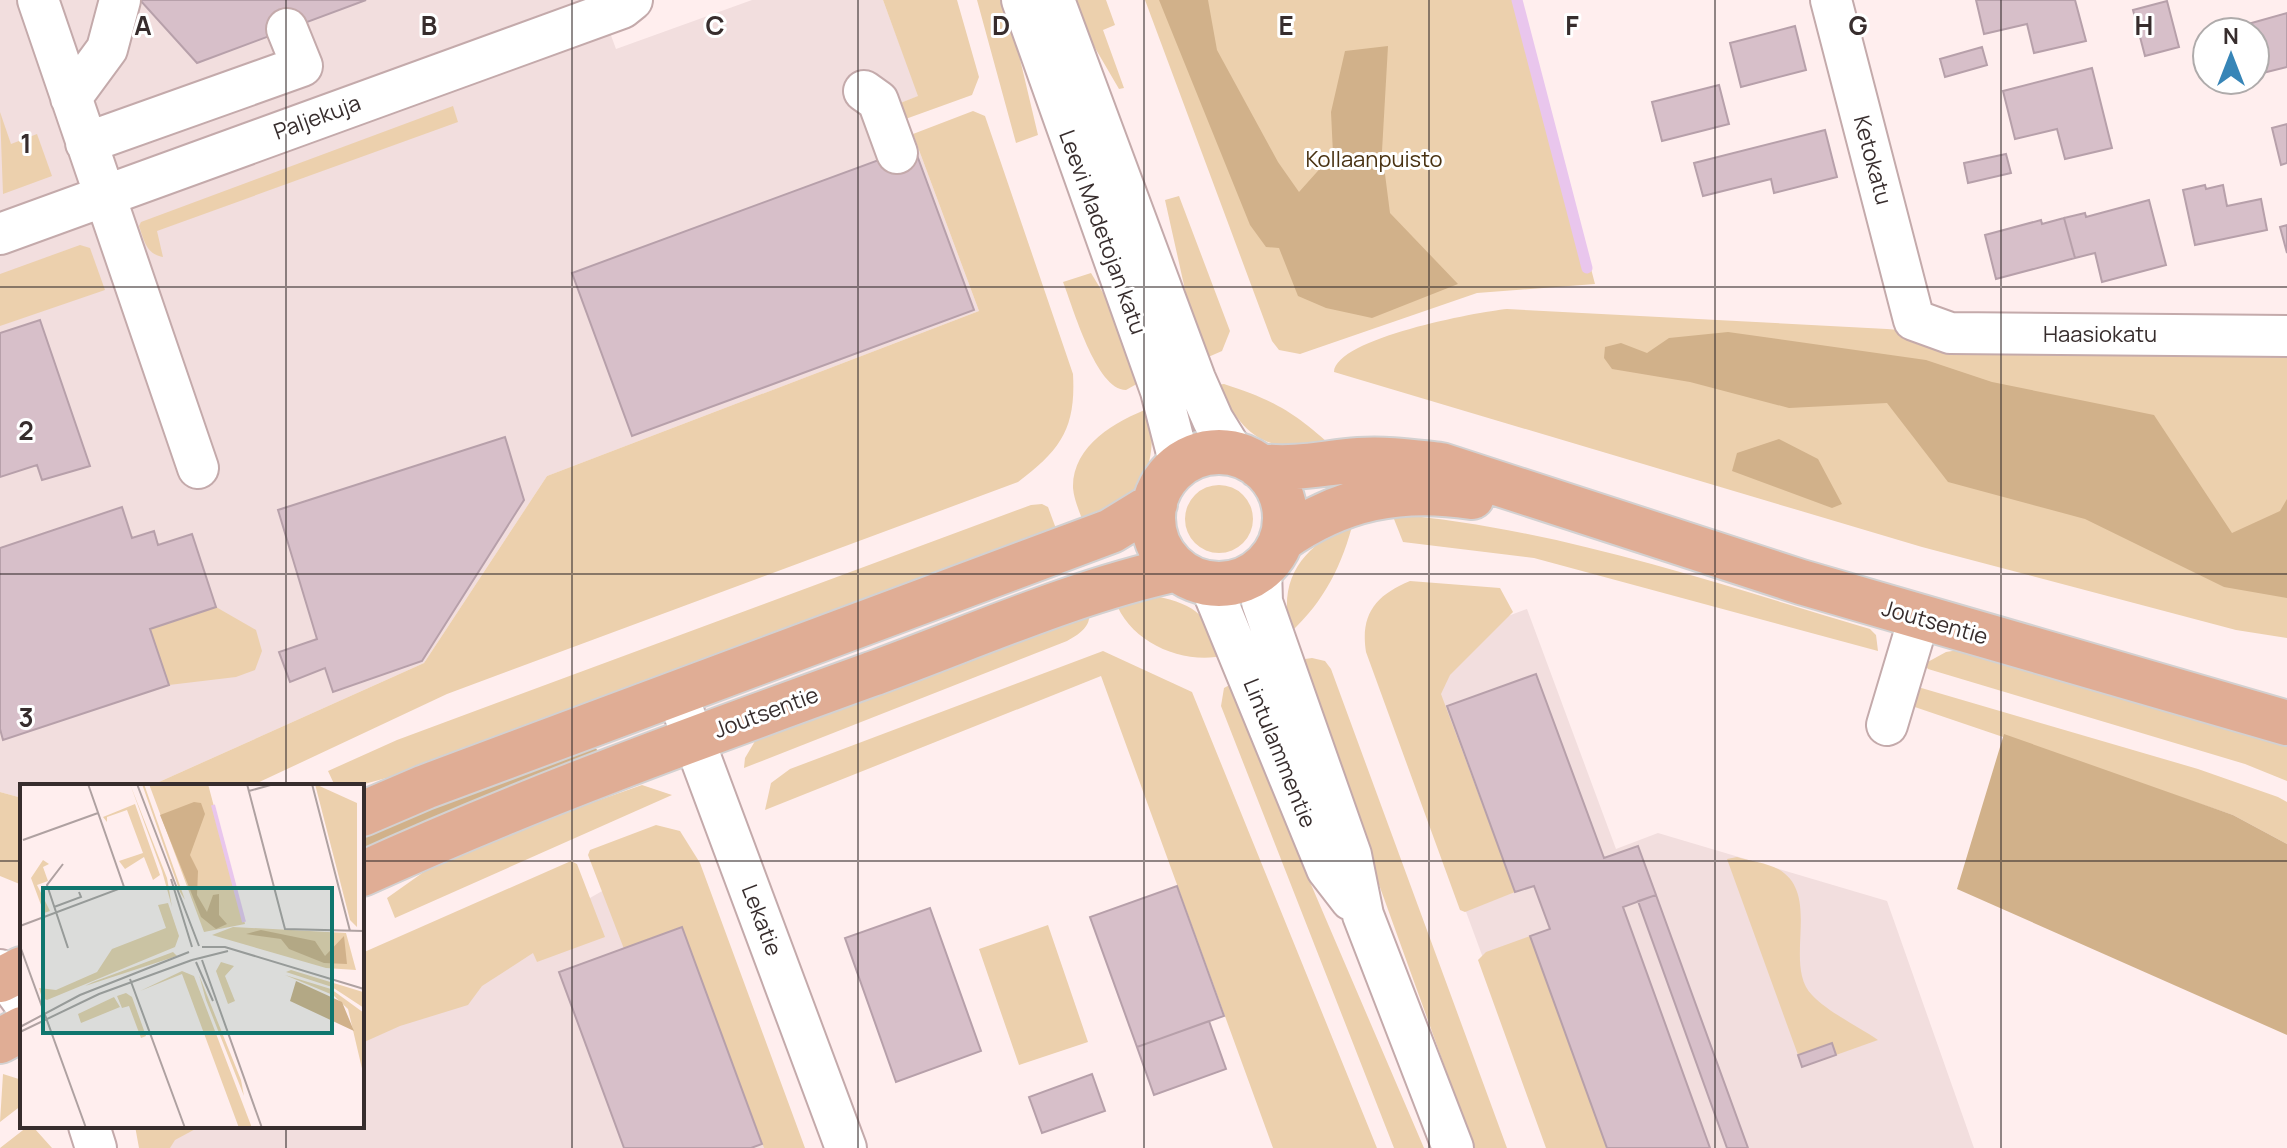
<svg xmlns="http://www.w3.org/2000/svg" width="2287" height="1148" font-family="Manrope,sans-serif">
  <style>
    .built { fill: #f2dede }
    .green { fill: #ecd0ad }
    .forest { fill: #d1b18a }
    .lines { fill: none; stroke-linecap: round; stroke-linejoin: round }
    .stream { stroke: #e9c6ed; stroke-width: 11 }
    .building { fill: #d7bfc9; stroke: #b7a0aa; stroke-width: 2 }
    .minor-casing { stroke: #c4aaab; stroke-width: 44 }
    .major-casing { stroke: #d3d1d1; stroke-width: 48 }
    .minor { stroke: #fff; stroke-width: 40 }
    .major { stroke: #e0ad95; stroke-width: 44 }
    .grid { fill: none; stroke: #372d2d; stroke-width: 2; stroke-opacity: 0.55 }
    .labels { text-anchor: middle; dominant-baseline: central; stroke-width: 6; stroke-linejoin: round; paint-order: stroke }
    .street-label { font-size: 22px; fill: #372d2d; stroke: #fff }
    .park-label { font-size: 22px; fill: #483111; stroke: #fff }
    .inset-river { fill: none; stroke: #e9c6ed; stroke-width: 4 }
    .inset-road { fill: none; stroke: #afa1a1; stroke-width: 2 }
    .view { fill: #0f766e; fill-opacity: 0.15; stroke: #0f766e; stroke-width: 4 }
    .inset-edge { fill: none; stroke: #372d2d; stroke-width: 4 }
    .grid-label { font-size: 26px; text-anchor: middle; font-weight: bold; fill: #372d2d; stroke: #fff; stroke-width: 6; stroke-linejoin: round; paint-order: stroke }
  </style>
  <rect width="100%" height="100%" fill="#fee"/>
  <path class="built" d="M0,0h598l18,49 136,-49h131l36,96 -24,9 5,16 13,13 66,177 -432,165 -123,187 -274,123h-128v12l-22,-6z
    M1527,609l89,240 42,-16 229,68 87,247h-421l-123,-334 8,-137 62,-58z
    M681,846l111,302h-640l39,-22h171v-98z"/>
  <path class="green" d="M883,0h74l22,77 -7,18 -72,26 -5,-16 23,-9z
    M977,0h29l32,135 -22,8z
    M1073,0h33l9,25 -12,5 21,58 -5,1 -35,-60z
    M1145,0h376l74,284 -118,9 -177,61 -21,-4 -7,-9z
    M453,106l5,16 -301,109 6,26c-17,-3 -19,-17 -24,-31l2,-4z
    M973,111l12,5 88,258c3,54 -12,76 -55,108l-571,212 -196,92h-101l274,-123 123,-187 432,-165 -66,-177z
    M0,112l11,32 26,-10 15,42 -49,18z
    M1179,196l51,135 -8,20 -16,7 -14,-37 -27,-121z
    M80,245l10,3 15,42 -105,36v-52z
    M1091,273l29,48 22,60 -16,9c-30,0 -53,-83 -63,-108z
    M1507,309l380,20 13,1 37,20 350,1v287l-51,-8 -314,-83 -588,-175c2,-34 143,-60 173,-63z
    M1224,384c52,17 70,28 111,65 -67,-1 -85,-2 -118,-64z
    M1150,408c8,69 -9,84 -66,116 -4,-11 -10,-24 -11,-36 -1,-42 42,-67 77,-80z
    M1185 519a34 34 0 1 1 68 0a34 34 0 1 1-68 0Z
    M1042,504l6,3 10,27 -613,228 -88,24h-22l-7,-15 69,-31 634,-235z
    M1392,514c164,14 320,68 478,115l6,6 2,16 -344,-93 -131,-16z
    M1354,519c-12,47 -29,81 -64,114 -13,-61 16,-85 64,-114z
    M1410,581l90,7 13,24 -63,63 -9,19 74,198 -50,20 -5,-2 -94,-258c-6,-38 10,-57 44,-71z
    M1155,596c44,9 51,21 71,59 -41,11 -97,-12 -111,-55z
    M216,607l40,23 6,21 -7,19 -19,7 -67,8 -19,-56z
    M1089,610c3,16 -9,24 -22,31l-323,127 1,-10 16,-27z
    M1964,649l323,98v34l-42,-17 -317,-95 -4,-5 22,-12z
    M1103,651l89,41 185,456h-104l-172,-472 -336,134 6,-27 19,-14z
    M1312,658l13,3 6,8 176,479h-33l-176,-488z
    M1235,682l75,200 114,266h-30l-173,-442 3,-18z
    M1918,687l280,82 80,28 9,5v42l-54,-29 -330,-112z
    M642,785l30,10 -277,123 -8,-20 65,-46z
    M0,792l22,6v87l-22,-9z
    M656,825l24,6 20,32 105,285h-41l-82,-221 -58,22 -36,-94 2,-5z
    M1737,857c13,4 30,6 41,12 45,25 4,95 34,126 17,18 46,31 66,45l-42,15 -4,-11 -34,11 -71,-196z
    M571,861l6,3 28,73 -68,25 -4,-9 -51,33 -14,19 -68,21 -38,17v-90z
    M1048,925l40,117 -69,23 -40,-116z
    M1530,936l77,212h-61l-68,-188 8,-8z
    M3,1074l19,6v25l-22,17z
    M135,1126h66l-26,14 -5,8h-31z
    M27,1127l8,2 17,19h-52z"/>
  <path class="forest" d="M1159,0h49l9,50 61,112 21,30 34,-38 -2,-42 14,-61 43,-5 -6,105 8,62 68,71 -86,34 -46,-10 -28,-12 -19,-48 -13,-1 -16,-22z
    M1728,332l198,28 66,22 162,33 78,118 48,-22 7,-12v99l-63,-11 -139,-68 -137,-37 -61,-79 -98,5 -99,-26 -78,-13 -8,-11 1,-11 16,-4 26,10 22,-15z
    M1779,439l39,20 24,45 -10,4 -100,-37 5,-18z
    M2004,734l229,81 54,29v191l-330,-146z
    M594,747l9,8 -241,108v-24l81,-45z"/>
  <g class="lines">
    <path class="stream" d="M1517,0l70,268"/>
  </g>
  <path class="building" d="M140,0h226l-169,63z
    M1976,0h99l11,41 -52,12 -7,-29 -43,10z
    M2167,1l12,46 -34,9 -12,-46z
    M2287,13v54l-32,8v-43h-5l-2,-8z
    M1795,26l11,44 -65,17 -11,-44z
    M1982,47l5,18 -42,12 -5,-18z
    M2092,68l20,80 -47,11 -8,-30 -42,10 -12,-48z
    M1719,85l10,39 -67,17 -10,-39z
    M2287,124v39l-6,2 -9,-37z
    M1825,130l12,47 -63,16 -3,-14 -68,17 -9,-33z
    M914,147l60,163 -342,126 -60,-163z
    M2006,154l5,19 -43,10 -4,-20z
    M2205,185l1,4 17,-4 4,21 34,-7 6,31 -72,15 -12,-55z
    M2149,200l17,65 -64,17 -7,-29 -20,5 -11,-40 21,-5 1,4z
    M2064,218l11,40 -79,21 -11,-44 56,-15 1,4z
    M2287,225v28l-7,-26z
    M40,320l50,146 -48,14 -5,-15 -37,12v-144z
    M505,437l19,63 -102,161 -89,31 -8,-24 -35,14 -11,-30 38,-13 -39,-129z
    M122,507l10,31 22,-7 4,14 34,-11 24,73 -66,22 19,56 -166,55 -3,-11v-181z
    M1536,674l68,184 34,-12 18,49 -33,12 87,241h-103l-77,-212 20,-7 -16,-43 -19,6 -68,-186z
    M1177,886l47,130 -87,31 -47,-130z
    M1656,895l92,253h-21l-89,-247z
    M930,908l51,143 -85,31 -51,-144z
    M682,927l80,217 -11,4h-127l-65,-176z
    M1209,1021l17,48 -72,26 -17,-48z
    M1832,1043l4,12 -34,12 -4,-12z
    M1092,1074l13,37 -63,22 -13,-36z"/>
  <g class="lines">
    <defs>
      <path id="minor" d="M38,0l160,468
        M1022,0l139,391 19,74
        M1054,0l141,379 18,41 21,34
        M1831,0l83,320 36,13 337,3
        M864,91l14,10 19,52
        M71,98l36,-49 13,-49
        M86,143l216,-77 -15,-37
        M0,234l622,-226 10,-8
        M1261,569l1,33 89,253 12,60 90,233
        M1210,584l117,285 24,31
        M676,692l170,456
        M1887,725l32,-107
        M0,970l22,30
        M89,1126l7,22"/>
      <path id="major" d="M1153 518a66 66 0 1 1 132 0a66 66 0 1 1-132 0Z
        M1259,466c39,4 63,-3 100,-6 28,-2 54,2 82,5l360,117 486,141
        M1281,540c60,-42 119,-54 191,-43
        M362,814l63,-27 686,-256 44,-27
        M362,874c169,-77 344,-140 518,-203 98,-36 196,-80 297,-102
        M0,980l22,-11
        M0,1041l22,-12"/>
    </defs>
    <use href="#minor" class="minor-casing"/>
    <use href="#major" class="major-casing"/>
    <use href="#minor" class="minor"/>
    <use href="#major" class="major"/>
  </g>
  <path class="grid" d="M286,0v786M572,0v1148M858,0v1148M1144,0v1148M1429,0v1148M1715,0v1148M2001,0v1148M0,287h2287M0,574h2287M0,861h22M362,861h1925M286,1126v22"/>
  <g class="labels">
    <g class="street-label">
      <text transform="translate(317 117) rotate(-20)">Paljekuja</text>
      <text transform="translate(1873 160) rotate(75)">Ketokatu</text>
      <text transform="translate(1103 232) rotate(70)">Leevi Madetojan katu</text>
      <text x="2100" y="334">Haasiokatu</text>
      <text transform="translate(1935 622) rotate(16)">Joutsentie</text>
      <text transform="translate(766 712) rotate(-20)">Joutsentie</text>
      <text transform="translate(1280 753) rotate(68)">Lintulammentie</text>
      <text transform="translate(762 920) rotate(69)">Lekatie</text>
    </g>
    <g class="park-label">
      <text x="1374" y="159">Kollaanpuisto</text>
    </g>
  </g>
  <g transform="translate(20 784)">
    <rect width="344" height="344" fill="#fee"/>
    <path d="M110,0l37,94 5,29 -10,-36zM122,0h2l41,116 -5,-8zM129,0h59l37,140 -41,8zM295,0l42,19v124l-7,-7zM115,20l25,71 -7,5 -9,-23 -19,12 -6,-8 24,-8 -16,-43 -20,7v5l-4,-5zM23,76l6,4 -6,3 5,14 -11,4 13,26 -6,2 -13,-35zM148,119l11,33 -4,11 -128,53 -5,-2 -3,-10 17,2 41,-18 15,-23 54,-21 -8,-23zM213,143l113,6 10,37 -30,-2 -114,-33zM153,168l4,4 -92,30 8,-4zM201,178l13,4 -9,10 10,25 -7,3 -12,-33zM271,186l72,22 1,16 -32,-21 -46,-15zM162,187l12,5 58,152h-13l-57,-154 -42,17zM179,191l42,105 3,16 -38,-96zM265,191l46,14 33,24v64l-16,-68 -15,-14zM106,209l6,4 14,39 -5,2 -12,-32 -7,2 -5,-12zM94,213l6,10 -39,16 -3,-9z" fill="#ecd0ad"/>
    <path d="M174,18l7,1 4,11 -15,41 8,16 -1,24 10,17 6,-17 6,-1v21l8,9 -11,5 -15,-12 -41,-102zM241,146l54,11 10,15 19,-20 3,28 -23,-1 -35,-14 -8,-10 -35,-5zM276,197l46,21 12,29 -64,-30z" fill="#d1b18a"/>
    <path class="inset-river" d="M193,21l31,117"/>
    <path class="inset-road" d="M117,0l62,162M227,0l38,145 79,2M292,0l38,147M229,7l25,-7M3,56l75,-27M43,80l-16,21 21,63M151,95l21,68M34,123l27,-10 -2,-5M0,142l104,-39 -36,-103M0,162l66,182M182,163h23l139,42M172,176l36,-9M182,176l60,168M176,178l17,39M110,195l55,149M0,243l60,-32 109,-43M0,248l79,-38 93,-34"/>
    <path class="view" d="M23,104h289v145h-289z"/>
    <rect width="344" height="344" class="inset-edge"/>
  </g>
  <g class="grid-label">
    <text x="143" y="35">A</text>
    <text x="429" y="35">B</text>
    <text x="715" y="35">C</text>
    <text x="1001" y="35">D</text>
    <text x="1286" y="35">E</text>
    <text x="1572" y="35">F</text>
    <text x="1858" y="35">G</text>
    <text x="2144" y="35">H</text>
    <text x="26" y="153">1</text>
    <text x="26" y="440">2</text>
    <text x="26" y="727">3</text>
  </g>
  <g transform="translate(2231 56)"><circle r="38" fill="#ffffff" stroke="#afabab" stroke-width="2"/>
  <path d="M0-6L14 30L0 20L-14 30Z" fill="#3785b7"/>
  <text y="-12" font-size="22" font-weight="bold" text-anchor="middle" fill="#372d2d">N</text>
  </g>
</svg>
